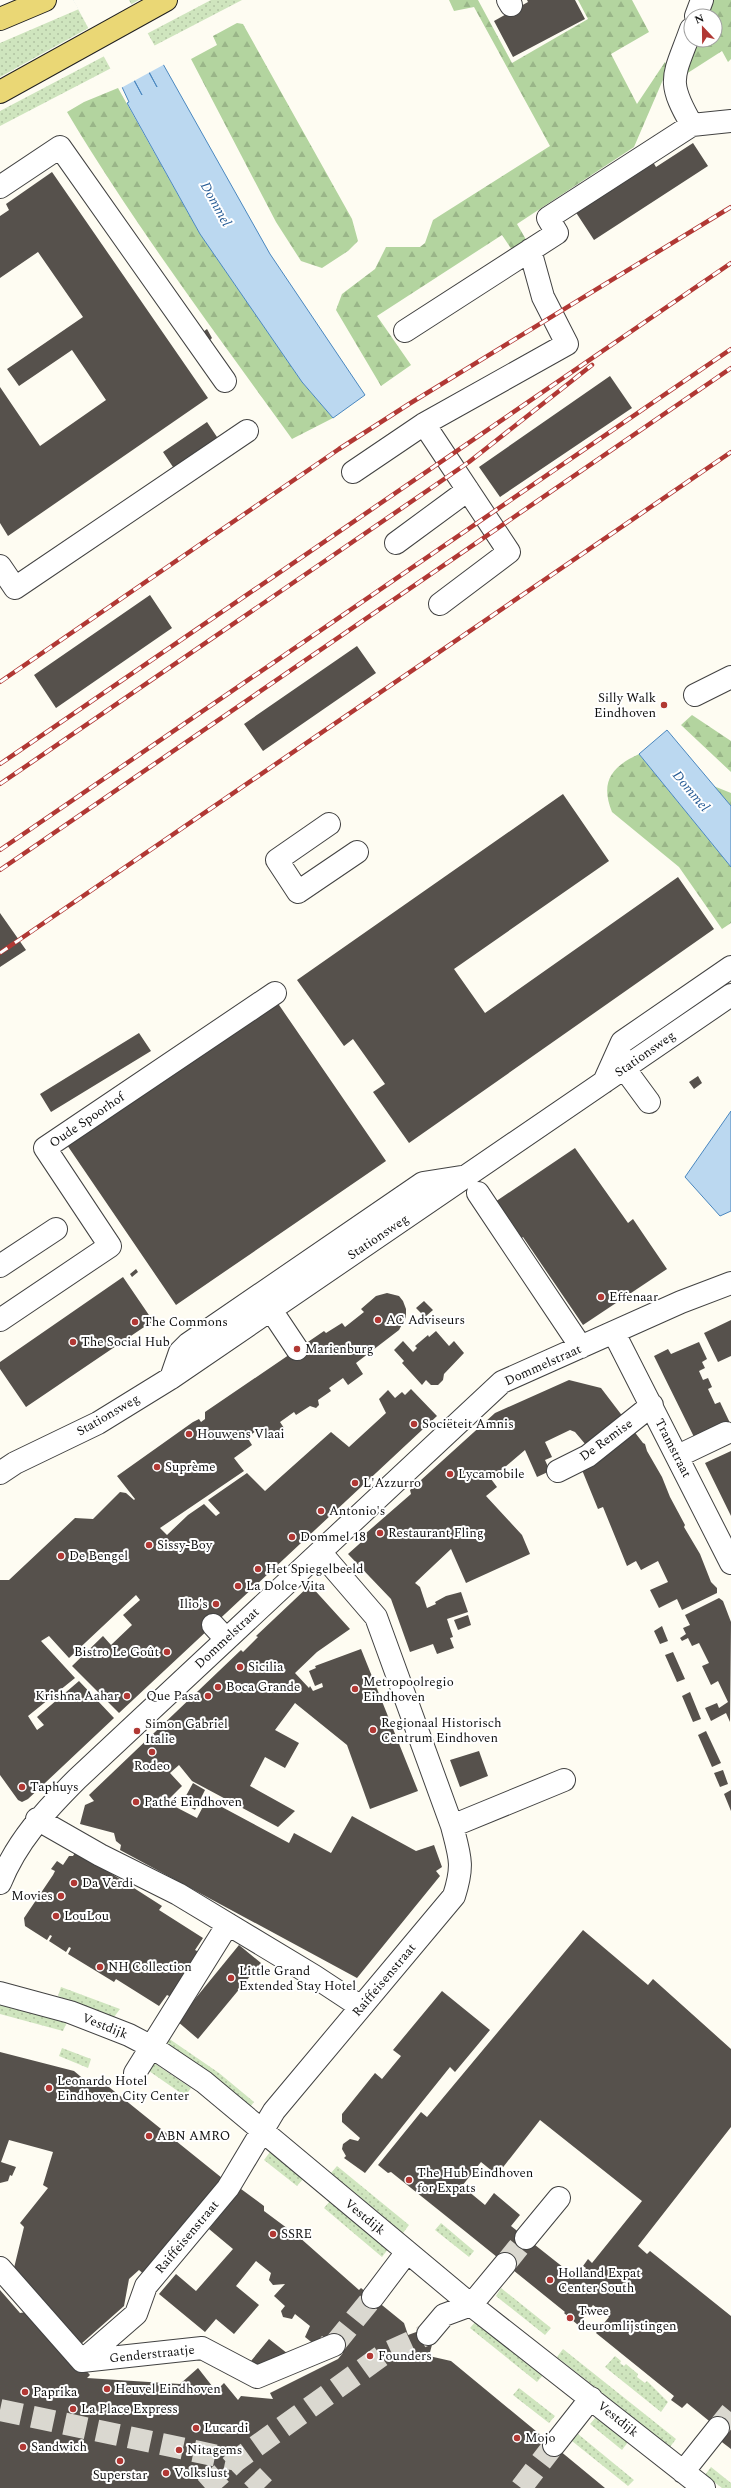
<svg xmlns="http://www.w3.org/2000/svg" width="731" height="2488" font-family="Spectral,serif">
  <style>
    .grass { fill: url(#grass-dots) }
    .forest { fill: url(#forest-firs) }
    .water { fill: #bbd8f0; stroke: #4a87bf }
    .pier { fill: #fefcf2 }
    .building { fill: #56514c; fill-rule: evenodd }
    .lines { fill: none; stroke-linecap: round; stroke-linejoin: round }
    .minor-tunnel { stroke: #dad8d0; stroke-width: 22; stroke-dasharray: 22 11; stroke-linecap: butt }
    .minor-casing { stroke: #424242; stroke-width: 24 }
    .major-casing { stroke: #202020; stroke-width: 24 }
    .minor { stroke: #fff; stroke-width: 22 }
    .major { stroke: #ead775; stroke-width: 22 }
    .rail-casing { stroke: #b13834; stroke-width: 4.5 }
    .rail { stroke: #fff; stroke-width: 3; stroke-dasharray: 9; stroke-linecap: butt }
    .poi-dot { fill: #b13834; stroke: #fff; stroke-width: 1.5 }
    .labels { text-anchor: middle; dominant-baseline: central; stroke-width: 4; stroke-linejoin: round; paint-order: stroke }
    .poi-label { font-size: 13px; fill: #0f0f0f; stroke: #fff; text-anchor: start }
    .street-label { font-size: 13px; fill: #0f0f0f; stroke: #fff }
    .water-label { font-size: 14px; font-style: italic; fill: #245a94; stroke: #fff }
  </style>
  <defs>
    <pattern id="grass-dots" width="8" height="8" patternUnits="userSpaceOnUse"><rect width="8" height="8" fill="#cfe5be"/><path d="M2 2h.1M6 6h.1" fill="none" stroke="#b1c3a2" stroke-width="1.8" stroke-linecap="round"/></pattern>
    <pattern id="forest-firs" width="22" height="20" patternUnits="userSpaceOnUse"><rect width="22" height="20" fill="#b3d49f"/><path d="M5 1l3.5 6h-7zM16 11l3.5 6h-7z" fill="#99b588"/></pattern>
  </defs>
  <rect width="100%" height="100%" fill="#fefcf2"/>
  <path class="grass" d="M100,0h39l-139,77v-34z
    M211,0h31l-242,126v-15z
    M61,1987l59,22 -6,8 -56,-21z
    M0,2004l67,18 -4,9 -63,-17z
    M168,2038l51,35 35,29 -4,5 -85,-63z
    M62,2048l29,11 -3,9 -29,-12z
    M154,2063l37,25 -6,8 -36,-25z
    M270,2152l33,27 -6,7 -33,-26z
    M337,2166l72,59 -6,8 -72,-60z
    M330,2201l58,48 -6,8 -58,-49z
    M441,2223l33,28 -5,6 -34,-27z
    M501,2288l50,40 -6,7 -49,-39z
    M476,2321l67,54 -6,7 -67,-54z
    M563,2349l113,90 -6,8 -113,-90z
    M615,2356l6,5 -1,2 4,3 2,-2 12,10 -1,3 8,6 2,-2 21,21 -7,10 -56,-45z
    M519,2388l36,28 -6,7 -36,-28z
    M596,2417l32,25 -6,8 -32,-26z
    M578,2434l56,46 -6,6 -56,-45z
    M711,2467l20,16v5h-9l-17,-13z"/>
  <path class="forest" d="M449,0h29l34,63 76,-44 -10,-19h54l17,32 -38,22 26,50 28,-42 3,6 -34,79 -117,77 11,19 -14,10 -12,-18 -125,81 34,49 -30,21 -45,-76 6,-16 33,-25 11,-22h34l5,-4 8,-23 117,-74 -76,-139 -20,4z
    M706,0h25v59l-3,3 -6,-11 -39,25 11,-36h21v-24h-14z
    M237,23l6,1 109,195 6,22 -10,10 -26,17 -21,-7 -25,-39 -85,-163 26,-14 -4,-9z
    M118,88l82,146 102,148 31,36 -41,21c-77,-107 -157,-213 -225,-327l17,-10z
    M692,715l39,26v31l-50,-47z
    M639,754l92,113v56l-9,6 -43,-62 -67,-55c-12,-30 -1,-45 27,-58z
    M711,785l20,8v13z"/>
  <path class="water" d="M74,0h16l52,95 -50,-95h17l48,87 -46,-87h16l143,254 95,141 -32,23 -31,-36 -102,-148 -73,-131 2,-1 -7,-15z
    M667,730l64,76v61l-92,-113z
    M731,1111v100l-11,5 -35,-39z"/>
  <path class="pier" d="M73,0h56l36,64 -44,24z"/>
  <path class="building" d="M527,0h48l10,19 -72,38 -19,-36 34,-19z
    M693,143l15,23 -114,74 -19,-29 78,-49 3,5z
    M52,172l156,226 -200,138 -8,-13v-136l40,59 66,-46 -34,-50 -53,36 -12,-17 76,-52 -45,-65 -38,26v-62l9,-6 -3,-6z
    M207,329l5,9 -3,3 -6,-9z
    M610,376l22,32 -132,89 -21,-30z
    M207,422l12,18 -44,30 -12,-18z
    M150,595l22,33 -116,80 -22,-33z
    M357,646l19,27 -113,78 -19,-27z
    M563,794l46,67 -155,108 31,44 193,-136 36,52 -305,214 -36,-51 12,-8 -32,-45 -9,7 -47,-66z
    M0,913l26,37 -26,17z
    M277,1002l109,159 -210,144 -109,-160z
    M139,1033l12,18 -100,61 -11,-18z
    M698,1076l4,7 -8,6 -5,-7z
    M575,1148l53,75 5,-4 34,50 -84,56 -60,-88 -5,4 -26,-37z
    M136,1269l2,3 -6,5 -2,-3z
    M123,1277l30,44 -127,86 -26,-38v-7z
    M387,1293l12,3 4,5 3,8v8l-7,13 -43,33 7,11 -15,11 -5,-7 -14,10 2,3 -13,9 1,5 -3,3 -6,-2 -14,9 -2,-3 -14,10 4,6 -15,11 -8,-11 -14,9 5,8 -18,13 10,13 -84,57 7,7 21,-20 16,-11 12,12 4,-3 -12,-13 39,-27 18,18 66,-59 18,15 37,-34 -7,-14 9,-9 7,8 7,-6 3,3 6,-6 26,27 -318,297 -47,-47 31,-30 8,9 21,-20 -9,-10 17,-15 -4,-5 -67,63 -20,-22 -8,5 34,37 -47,38 9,14 7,-5 -7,-8 42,-36 35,37 -86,81 -6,3 -4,-2 -18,-25v-195h9l66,-62 18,1 27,-27 6,1 8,7 1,-1 -18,-23 76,-54 6,-3 2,3 4,-3v-7l119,-81 2,2 16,-10 3,4 19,-15 -3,-3 15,-13z
    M424,1301l9,9 -8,7 -9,-9z
    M731,1320v36l-13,6 -14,-29z
    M436,1331l13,15 5,-5 10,12 -20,21 -1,6 -5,5h-7l-5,-5 -4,5 -20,-22 2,-2 -10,-11 9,-9 10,11 4,-4 -2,-2 13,-11 1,2z
    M699,1342l8,17 -5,3 3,6 -6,3 4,9 5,-2 4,9 -4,2 7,15 5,-2 10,21 -34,18 -42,-85 14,-7 3,5z
    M569,1380l32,8 42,55 2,1 2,7 15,26 8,20 15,28 -1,2 16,27 11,28 6,6v5l-35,17 -5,-11 -18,9 -9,-18 18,-8 -10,-21 -17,9 -5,-9 -9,5 -24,-59 -5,2 -16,-39 4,-25 -11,-13 -5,-2 -25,12 7,15 -7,3 5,11 -13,6 -12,-27 -34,29 6,8 -11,9 36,39 8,19 -64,29 -15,-34 -36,34 5,4 7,21 9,-4 -1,-2 11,-6 15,-4 7,20 -21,7 6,18 -3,1 4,10 -17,6 -4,-10 -23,8 -19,-53 -43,-45 19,-17 -2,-3 46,-40 -1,-4 85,-77z
    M731,1451v65l-26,-53z
    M310,1585l40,44 -33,23 -22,21 14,15 1,-2 3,5 10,-4 -1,-4 -7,3 -6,-15 7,-3 -1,-2 46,-17 57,142 -48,18 -23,-64 -52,-42 -20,27 24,13 -14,25 -20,-11 -15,29 45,25 -17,16 -86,-46 -13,-16 -9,8 12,13 -16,16 31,16 10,-19 82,44 5,-10 37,20 21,-37 64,35 18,-6 8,22 -6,4 4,5 -83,102 -237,-128 1,-5 -5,-4 -2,-8 -34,-9 5,-19 9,-4 -5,-6 152,-145 2,2 15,-15 -2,-1z
    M719,1598l4,3 8,21 -1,100 -4,-9 -15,8 -6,-13 12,-5 2,5 9,-6 -10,-21 -7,4 -9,-19 7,-3 -10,-20 -7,3 -4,-8 -6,3 -2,-3 6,-4 -3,-6 7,-3 -5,-10z
    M468,1615l3,10 -13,5 -4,-10z
    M662,1626l6,15 -8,3 -6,-13z
    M673,1652l12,27 -8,3 -12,-27z
    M690,1692l11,27 -8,3 -11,-26z
    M706,1731l15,32 -9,4 -14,-32z
    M479,1751l9,25 -28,11 -10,-27z
    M723,1770l5,14 -8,3 -6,-14z
    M193,1783l12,7 -10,20 -13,-7z
    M731,1790v21l-7,-17z
    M76,1851l86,55 -3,4 44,28 -8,12 4,2 -28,45 -4,-2 -8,11 -43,-27 -2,3 -46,-28 3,-6 -2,-1 -3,5 -17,-11 3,-5 -2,-1 -3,5 -22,-14 -1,-8 29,-43 2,-4 -4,-2 6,-8 6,4 6,-9h4z
    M583,1930l65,55 5,-6 78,70v78l-93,119 9,8 3,-3 81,65v133l-17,-13 5,-7 -32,-26 -5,5 -11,-8 3,-4 -78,-63 13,-16 -16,-12 -15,20 -14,-12 1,-1 -99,-80 -75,-60 -3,1 -10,-8 43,-53 6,5zM540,2120l102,81 -50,62 -4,-4 -5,7 3,2 -8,11 -67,-53 9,-11 -26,-22 -9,12 -23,-19 19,-24 16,13z
    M239,1945l22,18 -63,76 -21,-18z
    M442,1991l48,39 -35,42 -5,-5 -85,106 -21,-15 2,-2 -4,-7 1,-5 7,-5 8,2 2,-3 -18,-16v-8l33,-41 7,6 19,-23 -8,-6z
    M0,2052l74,19 19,16 6,-8 123,99 -76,98 -7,-6 -10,9 -5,27 -43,38 -67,-76 10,-41 -4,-4 28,-35 -5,-3 10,-33 -44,-12 -8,22 15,5 -4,9 -2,-1 -2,6 -8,2z
    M241,2189l23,17v5l35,26 60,53 2,-2 43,35 4,12 11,-4 14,10 -4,15 22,5 154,127h-605v-198l20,23 13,-2 57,64 -3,3 93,6 18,-16 18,23 8,-8 14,17 3,-4 32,3 -3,-6 68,-34 5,-6 -21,-17 -7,9 -10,-8 5,-11 -15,-12 -3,5 -9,-2 -2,-6 4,-5 -11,-10 11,-12 -12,1 -4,-5 2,-7 -15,-12 -20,25 23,19 -25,29 -18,-15 -11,13 -46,-38 17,-20 20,17 37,-42 -24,-20z
    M269,2339l23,18 -30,13 -11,-9z"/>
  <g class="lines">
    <path class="minor-tunnel" d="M505,2264l21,-26
      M334,2345l39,-48
      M0,2410l237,50 27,28
      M718,2428l13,-16
      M205,2488l32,-28 147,-106 44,-20
      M521,2488l33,-43"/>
    <defs>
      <path id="minor" d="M508,0l3,5
        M696,16l6,-16
        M691,29c-17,48 -26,50 1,96l39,-4
        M0,187l60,-40 165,234
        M405,331l152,-98 -9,-15 144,-93
        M424,424l85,128 -69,52
        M353,472l71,-48 143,-80 -24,-47 -13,-47
        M396,543l72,-53
        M0,566l15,22 232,-157
        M695,695l36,-18
        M329,824l-52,36 21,32 59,-40
        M624,1068l25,34
        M604,1082l18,-40 109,-75
        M478,1193l103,154
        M0,1266l56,-37
        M271,1310l26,39
        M0,1320l110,-74 -65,-98 230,-155
        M614,1333l117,230
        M171,1378l9,-26 8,-8 235,-161 38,-6
        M678,1456l48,-23
        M558,1471l30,-15 64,-51
        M0,1473l15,-10 83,-40 73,-45 560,-383
        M213,1625l13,14
        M37,1819l63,36 78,39 136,82 47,31
        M452,1826l112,-46
        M0,1883c17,-42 45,-72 77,-104l425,-397 179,-80 50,-19
        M0,1993l70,19 59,23 23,12 52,35 267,223 233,183
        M135,2073l93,-149
        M526,2238l33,-40
        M0,2268l82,93 120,-13 55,29 77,-32
        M373,2297l34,-45
        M428,2334l16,-19 27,-10 34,-41
        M82,2361l54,-47 10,-28 82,-98 46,-77 180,-215c10,-31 6,-39 -2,-70l-76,-209 -56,-65
        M554,2445l37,-47
        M683,2472l35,-44"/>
      <path id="major" d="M0,19l45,-19
        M0,92l166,-92"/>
    </defs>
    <use href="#minor" class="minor-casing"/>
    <use href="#major" class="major-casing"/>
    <use href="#minor" class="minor"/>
    <use href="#major" class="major"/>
    <defs>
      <path id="rail" d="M0,682l339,-233 70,-45 322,-197
        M0,764l731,-501
        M0,784l469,-322 123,-97
        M0,850l731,-501
        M0,870l731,-502
        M0,953l731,-501"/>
    </defs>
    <use href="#rail" class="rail-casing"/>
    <use href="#rail" class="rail"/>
  </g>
  <g class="poi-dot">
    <circle cx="664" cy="705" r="4"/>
    <circle cx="601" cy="1297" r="4"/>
    <circle cx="378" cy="1320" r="4"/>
    <circle cx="135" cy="1322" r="4"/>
    <circle cx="73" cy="1342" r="4"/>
    <circle cx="297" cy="1349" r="4"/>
    <circle cx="414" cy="1424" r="4"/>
    <circle cx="189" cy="1434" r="4"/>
    <circle cx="157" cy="1467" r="4"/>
    <circle cx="450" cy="1474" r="4"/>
    <circle cx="355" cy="1483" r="4"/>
    <circle cx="321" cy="1511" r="4"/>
    <circle cx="380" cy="1533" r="4"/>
    <circle cx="292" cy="1537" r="4"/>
    <circle cx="149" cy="1545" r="4"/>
    <circle cx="61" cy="1556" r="4"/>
    <circle cx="258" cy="1569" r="4"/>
    <circle cx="238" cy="1586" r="4"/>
    <circle cx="216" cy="1604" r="4"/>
    <circle cx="167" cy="1652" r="4"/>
    <circle cx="240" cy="1667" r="4"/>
    <circle cx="218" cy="1687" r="4"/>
    <circle cx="355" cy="1689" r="4"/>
    <circle cx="127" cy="1696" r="4"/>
    <circle cx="208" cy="1696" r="4"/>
    <circle cx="373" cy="1730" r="4"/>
    <circle cx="137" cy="1731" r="4"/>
    <circle cx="152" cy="1752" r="4"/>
    <circle cx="22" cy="1787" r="4"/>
    <circle cx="136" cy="1802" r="4"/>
    <circle cx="74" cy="1883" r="4"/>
    <circle cx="61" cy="1896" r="4"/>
    <circle cx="56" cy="1916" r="4"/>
    <circle cx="100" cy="1967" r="4"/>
    <circle cx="231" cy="1978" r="4"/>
    <circle cx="49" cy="2088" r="4"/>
    <circle cx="149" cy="2136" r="4"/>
    <circle cx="409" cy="2180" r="4"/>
    <circle cx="273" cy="2234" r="4"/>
    <circle cx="550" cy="2280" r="4"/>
    <circle cx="570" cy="2318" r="4"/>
    <circle cx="370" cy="2356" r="4"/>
    <circle cx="107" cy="2389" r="4"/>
    <circle cx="25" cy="2392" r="4"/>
    <circle cx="73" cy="2409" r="4"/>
    <circle cx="196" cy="2428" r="4"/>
    <circle cx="517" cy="2438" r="4"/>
    <circle cx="23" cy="2447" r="4"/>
    <circle cx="179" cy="2450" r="4"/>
    <circle cx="120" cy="2461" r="4"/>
    <circle cx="166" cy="2473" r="4"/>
  </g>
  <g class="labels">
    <g class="poi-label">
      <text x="656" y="698" text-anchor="end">Silly Walk<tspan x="656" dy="15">Eindhoven</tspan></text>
      <text x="609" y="1297">Effenaar</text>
      <text x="386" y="1320">AC Adviseurs</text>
      <text x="143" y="1322">The Commons</text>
      <text x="81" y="1342">The Social Hub</text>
      <text x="305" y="1349">Marienburg</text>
      <text x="422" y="1424">Sociëteit Amnis</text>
      <text x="197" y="1434">Houwens Vlaai</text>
      <text x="165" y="1467">Suprème</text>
      <text x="458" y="1474">Lycamobile</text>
      <text x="363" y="1483">L'Azzurro</text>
      <text x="329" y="1511">Antonio's</text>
      <text x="388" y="1533">Restaurant Fling</text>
      <text x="300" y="1537">Dommel 18</text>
      <text x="157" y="1545">Sissy-Boy</text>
      <text x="69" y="1556">De Bengel</text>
      <text x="266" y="1569">Het Spiegelbeeld</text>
      <text x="246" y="1586">La Dolce Vita</text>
      <text x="208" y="1604" text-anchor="end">Ilio's</text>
      <text x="159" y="1652" text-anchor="end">Bistro Le Goût</text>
      <text x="248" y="1667">Sicilia</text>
      <text x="363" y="1682">Metropoolregio<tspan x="363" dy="15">Eindhoven</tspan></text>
      <text x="226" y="1687">Boca Grande</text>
      <text x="119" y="1696" text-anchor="end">Krishna Aahar</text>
      <text x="200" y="1696" text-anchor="end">Que Pasa</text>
      <text x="381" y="1723">Regionaal Historisch<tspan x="381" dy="15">Centrum Eindhoven</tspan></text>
      <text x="145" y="1724">Simon Gabriel<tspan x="145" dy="15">Italie</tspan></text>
      <text x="152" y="1766" text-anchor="middle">Rodeo</text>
      <text x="30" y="1787">Taphuys</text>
      <text x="144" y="1802">Pathé Eindhoven</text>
      <text x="82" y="1883">Da Verdi</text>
      <text x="53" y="1896" text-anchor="end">Movies</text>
      <text x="64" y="1916">LouLou</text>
      <text x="108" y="1967">NH Collection</text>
      <text x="239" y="1971">Little Grand<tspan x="239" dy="15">Extended Stay Hotel</tspan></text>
      <text x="57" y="2081">Leonardo Hotel<tspan x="57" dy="15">Eindhoven City Center</tspan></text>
      <text x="157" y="2136">ABN AMRO</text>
      <text x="417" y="2173">The Hub Eindhoven<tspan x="417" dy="15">for Expats</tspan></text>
      <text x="281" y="2234">SSRE</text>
      <text x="558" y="2273">Holland Expat<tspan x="558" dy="15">Center South</tspan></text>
      <text x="578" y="2311">Twee<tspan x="578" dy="15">deuromlijstingen</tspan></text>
      <text x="378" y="2356">Founders</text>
      <text x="115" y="2389">Heuvel Eindhoven</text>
      <text x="33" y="2392">Paprika</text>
      <text x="81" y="2409">La Place Express</text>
      <text x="204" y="2428">Lucardi</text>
      <text x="525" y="2438">Mojo</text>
      <text x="31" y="2447">Sandwich</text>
      <text x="187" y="2450">Nitagems</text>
      <text x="174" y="2473">Volkslust</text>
      <text x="120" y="2475" text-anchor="middle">Superstar</text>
    </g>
    <g class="street-label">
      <text transform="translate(645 1054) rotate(-35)">Stationsweg</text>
      <text transform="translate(87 1120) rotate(-34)">Oude Spoorhof</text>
      <text transform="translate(378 1237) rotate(-34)">Stationsweg</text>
      <text transform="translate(543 1365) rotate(-24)">Dommelstraat</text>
      <text transform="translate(108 1415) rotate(-30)">Stationsweg</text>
      <text transform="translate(606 1440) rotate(-36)">De Remise</text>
      <text transform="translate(673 1448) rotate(63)">Tramstraat</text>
      <text transform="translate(227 1638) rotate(-43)">Dommelstraat</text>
      <text transform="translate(384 1980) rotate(-50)">Raiffeisenstraat</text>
      <text transform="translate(105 2026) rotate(22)">Vestdijk</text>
      <text transform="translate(365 2217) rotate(40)">Vestdijk</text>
      <text transform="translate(187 2237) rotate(-50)">Raiffeisenstraat</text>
      <text transform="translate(152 2354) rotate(-6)">Genderstraatje</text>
      <text transform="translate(618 2419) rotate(39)">Vestdijk</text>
    </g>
    <g class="water-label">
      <text transform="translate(216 204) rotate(61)">Dommel</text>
      <text transform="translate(691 791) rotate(50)">Dommel</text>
    </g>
  </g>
  <g transform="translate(703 28) rotate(338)"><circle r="19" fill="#ffffff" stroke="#9f9f9f"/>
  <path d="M0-3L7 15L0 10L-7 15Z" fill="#b13834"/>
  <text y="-6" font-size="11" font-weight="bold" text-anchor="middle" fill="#0f0f0f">N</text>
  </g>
</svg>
